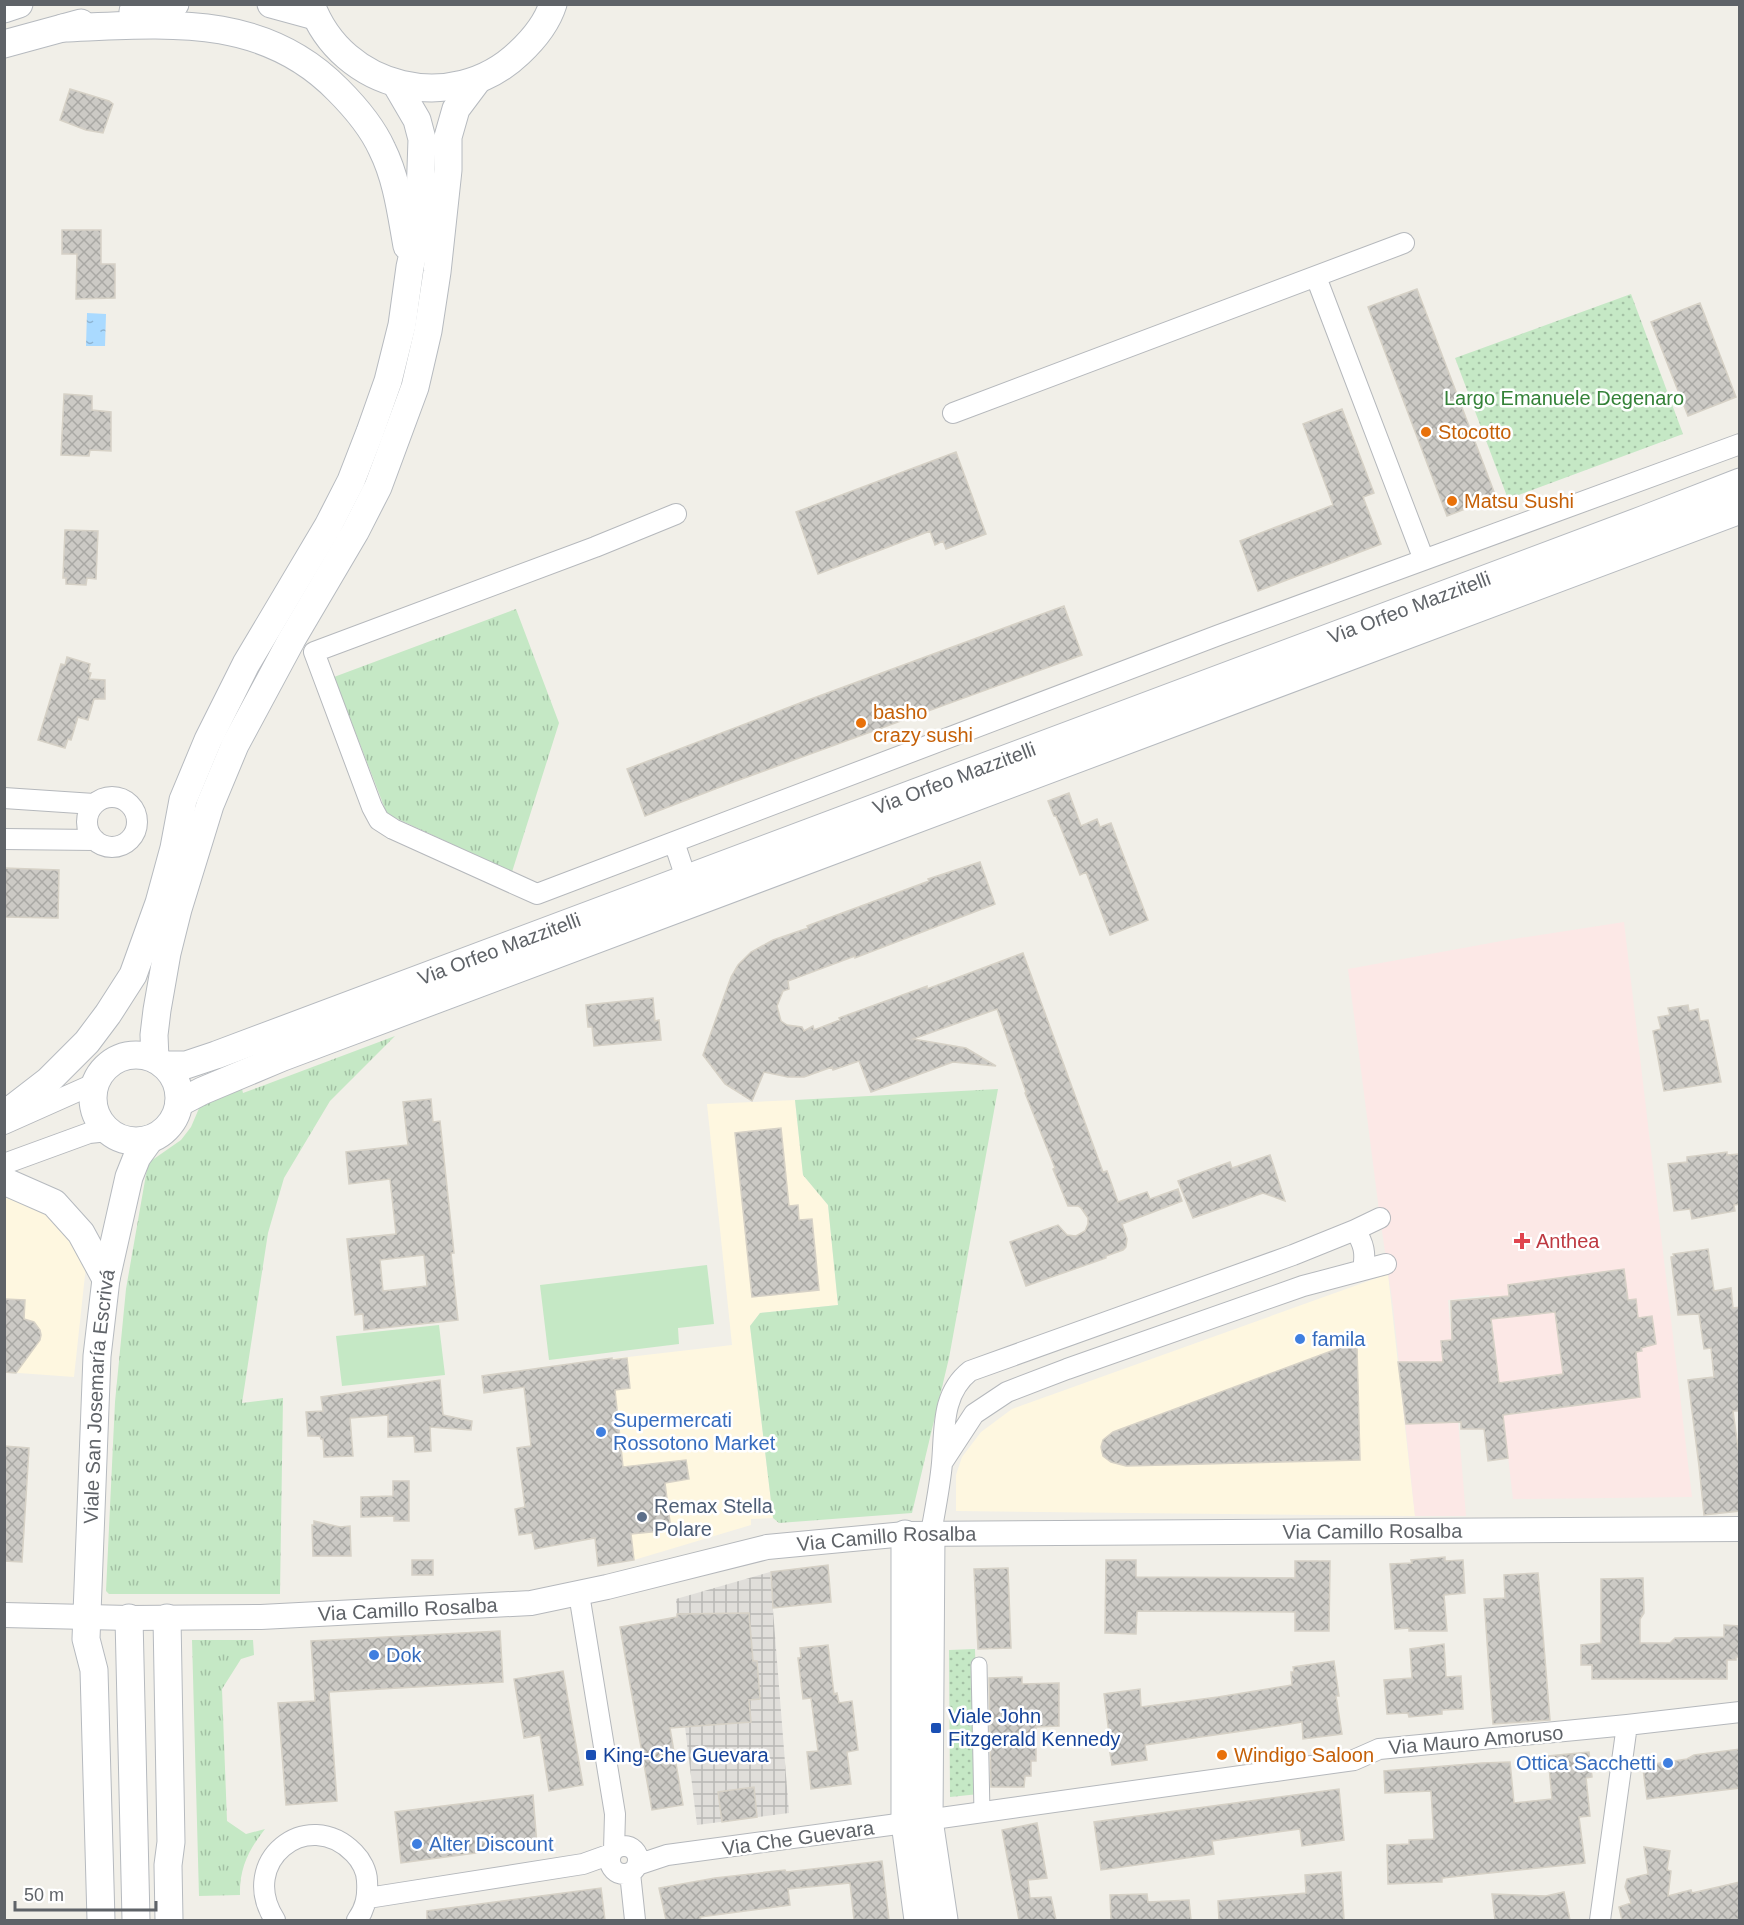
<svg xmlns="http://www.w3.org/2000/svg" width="1744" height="1925" font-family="Arial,sans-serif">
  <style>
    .commercial { fill: #fef7e0 }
    .industrial { fill: url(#industrial-grid) }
    .medical { fill: #fce8e6 }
    .grass { fill: url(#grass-tufts) }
    .park { fill: url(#park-dots) }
    .pitch { fill: #c5e8c5 }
    .water { fill: url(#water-ripples) }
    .building { fill: url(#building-cross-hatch); stroke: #d6d1c6; stroke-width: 1.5; fill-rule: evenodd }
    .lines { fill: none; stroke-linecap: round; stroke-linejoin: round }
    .pedestrian-casing { stroke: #b5b8bc; stroke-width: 17 }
    .minor-casing { stroke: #b5b8bc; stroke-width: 22 }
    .tertiary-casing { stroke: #b5b8bc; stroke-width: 26 }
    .secondary-casing { stroke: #b6babf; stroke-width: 29 }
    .pedestrian { stroke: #fff; stroke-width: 15 }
    .minor { stroke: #fff; stroke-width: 20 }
    .tertiary { stroke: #fff; stroke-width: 24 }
    .secondary { stroke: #fff; stroke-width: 27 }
    .food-dot { fill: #e8710a; stroke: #fff; stroke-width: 2 }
    .health-dot { fill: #e0444e; stroke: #fff; stroke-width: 2 }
    .shop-dot { fill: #3f7fe0; stroke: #fff; stroke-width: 2 }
    .service-dot { fill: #5c6f8a; stroke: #fff; stroke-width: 2 }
    .transit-dot { fill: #1a4fb4; stroke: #fff; stroke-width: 2 }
    .labels { text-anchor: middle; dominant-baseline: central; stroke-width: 5; stroke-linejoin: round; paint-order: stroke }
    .park-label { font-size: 20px; fill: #348238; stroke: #fff }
    .food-label { font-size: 20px; fill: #c56008; stroke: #fff; text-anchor: start }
    .street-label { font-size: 20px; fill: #5f6368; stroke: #fff }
    .health-label { font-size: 20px; fill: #be3a42; stroke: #fff; text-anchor: start }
    .shop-label { font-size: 20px; fill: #366cbe; stroke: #fff; text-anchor: start }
    .service-label { font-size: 20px; fill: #4e5e75; stroke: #fff; text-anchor: start }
    .transit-label { font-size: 20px; fill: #164399; stroke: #fff; text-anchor: start }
  </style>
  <defs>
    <pattern id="industrial-grid" width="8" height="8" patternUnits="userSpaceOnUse" patternTransform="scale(1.5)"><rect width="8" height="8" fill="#e0deda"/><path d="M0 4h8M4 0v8" fill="none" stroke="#b9b8b5"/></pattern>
    <pattern id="grass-tufts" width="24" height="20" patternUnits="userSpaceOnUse" patternTransform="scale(1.5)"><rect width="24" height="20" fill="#c5e8c5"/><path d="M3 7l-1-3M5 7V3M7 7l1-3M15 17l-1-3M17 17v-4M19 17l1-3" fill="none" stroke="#a3c0a4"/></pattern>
    <pattern id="park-dots" width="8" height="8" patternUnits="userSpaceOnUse" patternTransform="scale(1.5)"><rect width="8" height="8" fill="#c5e8c5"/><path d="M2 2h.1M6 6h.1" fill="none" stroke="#a3c0a4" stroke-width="1.8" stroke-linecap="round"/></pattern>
    <pattern id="water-ripples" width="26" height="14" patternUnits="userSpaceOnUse" patternTransform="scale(1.5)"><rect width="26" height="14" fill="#aadaff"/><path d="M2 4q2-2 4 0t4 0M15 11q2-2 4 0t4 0" fill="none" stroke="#8eb4d2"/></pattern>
    <pattern id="building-cross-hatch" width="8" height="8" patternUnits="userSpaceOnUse" patternTransform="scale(1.5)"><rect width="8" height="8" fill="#cccac5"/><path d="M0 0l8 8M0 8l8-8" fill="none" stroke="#a9a8a4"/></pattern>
  </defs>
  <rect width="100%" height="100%" fill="#f1efe8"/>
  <path class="commercial" d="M795,1100l8,75 25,30 10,100 -78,8 -10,13 23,192 -22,1v6l-117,35 -36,6 -22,-203 156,-18 -25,-241z
    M5,1194h3l37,20 26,21 15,31 -12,111 -69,-5z
    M1388,1274l27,242 -459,-5v-36l6,-18 19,-25 31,-23z"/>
  <path class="industrial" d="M770,1572l19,241 -92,12 -12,-98 -9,-128z"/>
  <path class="medical" d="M1624,922l68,575 -179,2 -24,-204 -41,5 18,216h-51l-22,-210 -13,-88 -32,-249 159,-29z"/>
  <path class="grass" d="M516,609l43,114 -47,149 -125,-58 -53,-137z
    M395,1036l-65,65 -46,77 -16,55 -26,170 41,-5 -3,196h-171l-3,-3 9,-189 11,-113 22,-126 33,-23 10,-13 9,-21 42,-17 1,4z
    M998,1089l-49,269 -37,155 -133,10 -6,-5 -23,-192 10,-13 78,-8 -10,-100 -25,-30 -8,-75z
    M192,1640h61l1,15 -13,4 -19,30 5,132 19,13 19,-5c-16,20 -26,40 -25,66l-41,1z"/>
  <path class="park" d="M1631,294l52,140 -175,65 -53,-141z
    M975,1649l4,145 -29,3 -1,-147z"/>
  <path class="pitch" d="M707,1265l7,59 -36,4 1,16 -130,16 -9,-75z
    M439,1325l6,50 -103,11 -6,-50z"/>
  <path class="water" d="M87,313l19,1 -1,32h-19z"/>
  <path class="building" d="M70,89l39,12 4,3 -10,29 -17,-3 -26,-10z
    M62,230h39v34h14v34l-39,1 1,-45h-15z
    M1417,289l79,208 -49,19 -79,-209z
    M1700,303l36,94 -48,19 -37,-94z
    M64,394l28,2v14l19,2v39l-21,-1 -1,6 -28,-1z
    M1342,409l32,84 -11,4 18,47 -123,47 -18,-50 93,-36 -30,-81z
    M956,452l30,82 -40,15 -3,-8 -8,4 -5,-14 -112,43 -22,-62z
    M65,530l33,1 -2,48 -9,-1 -1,7 -20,-1v-6h-3z
    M1064,606l18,49 -354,129 -83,32 -18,-47 173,-66z
    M67,657l23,7 -2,8 3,1 -2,6 16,1v19h-11l-6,21 -10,-3 -7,23 -3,-1 -3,9 -27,-8 23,-76 4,1z
    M1069,793l12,33 16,-7 3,8 11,-4 37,97 -38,15 -24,-63 -6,3 -24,-59h-2l-6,-15z
    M980,862l15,42 -140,54v-2l-67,25 1,8 -6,2 -6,15 4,15 6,4 15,2 2,4 9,-5 1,4 26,-10 -1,-2 88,-32v3l96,-36 80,219 4,-1 11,31 29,-10 3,7 28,-10 4,12 -60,23 5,15 -1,8 -3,3 -17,6v2l-80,28 -16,-44 48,-17 9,10 9,1 9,-5 3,-7v-6l-7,-10 -3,-2h-10l-15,-37 2,-1 -30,-75 1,-1 -29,-83 -84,30 53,9 30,18 -43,-4 -82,30 -12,-31 -26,9 -1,-3 -28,10h-16l-24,-5 -12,29 -27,-17 -22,-29 28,-78 7,-12 13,-13 22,-12 35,-12 -1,-2 122,-45 -1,-2z
    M4,868l55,2 -1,48 -54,-1z
    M653,998l2,23 4,-1 2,20 -67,6 -2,-19h-4l-2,-22z
    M1688,1005l1,6 9,-2 2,12 8,-1 13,62 -57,9 -11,-60 8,-2 -3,-12 12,-2 -2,-7z
    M431,1099l2,23 7,-1 14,132h-3l7,67 -94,10 -1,-16 -8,1 -8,-76 49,-5 -6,-55 -41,5 -3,-32 62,-7 -5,-43zM424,1255l3,31 -44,5 -3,-31z
    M781,1128l8,78 9,-1 1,15 13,-1 7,71 -67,7 -17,-164z
    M1727,1152v3l12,-1 1,50 -6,1 1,6 -43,8 -2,-10 -16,2 -6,-47 19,-2v-5z
    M1270,1155l15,46 -22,-8 -70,25 -15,-37 52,-19 2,6z
    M1708,1249l6,42 17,-3 2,20 7,-1v104h-7l7,51v49l-36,4 -5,-49 -11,-86 26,-3 -3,-29 -7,1 -5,-35 -21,1 -7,-58 3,-1 -1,-2z
    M1624,1269l4,31 8,-1 2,19 14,-2 4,28 -15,4 1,3 -6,1 4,45 -137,18 5,43 -20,3 -4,-32h-23v-7l-55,2 -8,-62h45l-2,-21 11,-1 -1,-39 58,-5 -1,-11zM1555,1312l8,62 -64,9 -8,-64z
    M4,1299l21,1 -1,19 10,3 6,8 1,5 -1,5 -24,33 -12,-1z
    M1342,1347h15l3,113 -234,6 -15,-4 -8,-6 -2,-9 2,-7 10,-8z
    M612,1358v2l15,-2 3,30 -15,2 8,77 63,-7 3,19 -24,4 6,47 -40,4 3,26 -36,6 -3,-28 -60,11 -3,-16 -13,2 -4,-26 10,-2 -8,-59 14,-2 -7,-59 -40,6 -2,-17z
    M440,1380l3,35 29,6 -1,9 -41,-3 1,24 -16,1 -1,-16 -26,1v-22l-38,3 3,38 -29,1 -1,-18h-2l-1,-3h-12l-2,-24 17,-1 -2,-14z
    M4,1446l25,2 -7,114 -18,-1z
    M393,1481h16v40h-15v-5l-33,1v-20l32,-1z
    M314,1521l26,6 10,-1 1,30h-38l-1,-31h2z
    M1445,1557v4l18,-1 2,33 -21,2 3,36h-38v-3l-14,1 -5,-65 22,-1 -1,-3z
    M412,1560h21v15h-21z
    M1106,1560h30v17l159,1v-17h35l-1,70h-34v-19l-158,-1 -1,23 -31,-1z
    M828,1565l3,37 -58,6 -2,-36z
    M1008,1568l3,80 -33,1 -4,-80z
    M1538,1573l12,147 -57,4 -9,-125 21,-1 -1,-23z
    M1643,1578l1,35 -4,6v24h30l5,-5 49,-1v-12l16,1v31h-4v3h-9v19h-135v-14h-11v-20l20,-2v-64z
    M749,1613l4,48h4l3,38 -11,1 2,22 -81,6 13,77 -31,5 -32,-183 57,-10v-3z
    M500,1631l3,51 -174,10 8,109 -51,4 -8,-102 37,-2 -4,-60z
    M1444,1644l2,33 15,-1 2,33 -21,1v4l-33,3 -1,-4 -21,1 -3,-34 28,-2 -2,-29z
    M828,1645l6,49 3,-1 2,10 13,-2 6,49 -11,2 4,32 -40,5 -4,-37 11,-1 -7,-53 -8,1 -5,-41h3l-1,-10z
    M1334,1661l5,35h-3l6,38 -39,5 -1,-17 -18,3 -139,20 2,15 -35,5 -5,-30 2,-1 -5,-40 36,-5 1,18 77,-10 74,-12 -1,-13h3l-1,-5z
    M563,1671l20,114 -34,6 -9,-56 -16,3 -10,-59z
    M1022,1677v7l37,-1v43l-23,1v34h-5v15h-6l-1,11h-33l-2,-109z
    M1740,1749v39l-93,11 -4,-30 11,-5 33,-5 7,-4z
    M1589,1752l3,25 -6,1 4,38 -11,1 6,46 -143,15v4l-54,2 -1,-39 22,-1v-4l25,-1 -3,-48 -46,2 -1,-22 98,-8 28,-1 4,41 38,-4 -4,-43z
    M754,1787l3,30 -35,5 -4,-30z
    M1339,1789l5,51 -42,6 -2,-17 -88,12 2,13 -113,16 -7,-48z
    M533,1795l4,50 -136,18 -6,-51z
    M1037,1823l10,55 -19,2 2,18 21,-1 5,23h-37l-10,-53 -7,-37z
    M1644,1847l26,4 -3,19 4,1 -3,25 23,-6 1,3 48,-11v38h-118l-3,-13 12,-4 -6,-16 2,-8 21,-5z
    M882,1861l7,59h-35l-4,-37 -62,6 2,16 -90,12 1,3h-35l-7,-32 56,-10 70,-8 1,2z
    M1341,1872l3,48h-125l-1,-19 88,-8 -1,-18z
    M601,1888l4,32h-178v-9z
    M1564,1892l6,28h-75l-3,-26 54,2z
    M1147,1894l1,8 41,-2 2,20h-80l-1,-25z"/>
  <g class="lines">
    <defs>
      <path id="pedestrian" d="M979,1665l3,148"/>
      <path id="minor" d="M1316,277l108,283
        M953,413l451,-170
        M676,514l-81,33 -281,105 58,155 7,13 14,9 144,65 682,-259 521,-191
        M87 822a25 25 0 1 1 50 0a25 25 0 1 1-50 0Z
        M4,798l90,6
        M4,839l91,1
        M674,842l12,36
        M4,1124l92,-41
        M4,1164l85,-31 19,-2
        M1355,1230c9,14 11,23 8,40
        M942,1463l32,-49 33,-22 60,-23 236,-83 83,-22
        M931,1533c4,-23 9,-47 11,-70 3,-33 -1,-69 28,-92l323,-116 62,-25 25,-12
        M579,1594l36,220 -1,36
        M610 1860a14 14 0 1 1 28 0a14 14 0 1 1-28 0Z
        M637,1865l30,-10 238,-32 449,-63 25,-11 248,-24 113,-13
        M630,1873l5,47
        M368,1898l215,-34 28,-10
        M275,1920c-38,-58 32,-115 79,-67 7,7 13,18 13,28 1,15 -1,27 -10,39
        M1600,1920l27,-195"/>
      <g id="tertiary">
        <path id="s1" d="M4,1615l125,3 132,-1 270,-14 76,-16 160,-40 138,-13 835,-5"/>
      </g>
      <g id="secondary">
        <path d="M271,4l44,12"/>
        <path d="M311,4c31,86 142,112 208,49 14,-13 28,-30 34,-49"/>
        <path d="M4,9l15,-5"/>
        <path d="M133,11l42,-7"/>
        <path d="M63,28c100,-4 199,-16 275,62 17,17 34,37 44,59 15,30 19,64 25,97"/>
        <path d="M4,44l77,-21"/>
        <circle cx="136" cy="1098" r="43"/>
        <path d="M155,1059l-1,-24 3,-25 10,-57 11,-44 32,-104 25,-60 57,-106 63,-107 23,-45 37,-100 13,-56 9,-59 11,-102v-33l8,-28 21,-28"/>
        <path id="s2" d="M164,1065h22l30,-10 1429,-536 95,-37"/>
        <path d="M179,1103l23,-12 81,-34 1457,-547"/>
        <path d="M4,1115l44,-34 39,-39 21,-28 25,-39 26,-72 15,-55 9,-48 25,-60 38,-76 82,-138 23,-45 19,-49 18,-51 14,-56 8,-58 9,-40 3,-88 -5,-19 -21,-36"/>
        <path d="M4,1181l50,22 27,30 25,46"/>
        <path d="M931,1533l-2,287 15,100"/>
        <path d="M905,1534v289l13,97"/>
        <path d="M129,1618l7,302"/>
        <path d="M167,1618l4,224 -3,23 1,55"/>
        <path id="s3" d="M101,1920l-7,-250 -8,-31 11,-283 9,-77 23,-102 8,-20 13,-18"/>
      </g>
    </defs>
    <use href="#pedestrian" class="pedestrian-casing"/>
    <use href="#minor" class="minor-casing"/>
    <use href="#tertiary" class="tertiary-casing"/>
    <use href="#secondary" class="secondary-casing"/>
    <use href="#pedestrian" class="pedestrian"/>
    <use href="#minor" class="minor"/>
    <use href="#tertiary" class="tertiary"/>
    <use href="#secondary" class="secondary"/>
  </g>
  <g class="food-dot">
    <circle cx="1426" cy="432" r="6"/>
    <circle cx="1452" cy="501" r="6"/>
    <circle cx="861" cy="723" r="6"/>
    <circle cx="1222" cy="1755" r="6"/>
  </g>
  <path class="health-dot" d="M1519 1232h6v6h6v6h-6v6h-6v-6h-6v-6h6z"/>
  <g class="shop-dot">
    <circle cx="1300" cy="1339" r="6"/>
    <circle cx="601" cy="1432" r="6"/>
    <circle cx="374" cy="1655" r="6"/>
    <circle cx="1668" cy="1763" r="6"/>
    <circle cx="417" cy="1844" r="6"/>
  </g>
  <circle class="service-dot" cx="642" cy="1517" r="6"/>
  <g class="transit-dot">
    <rect x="930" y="1722" width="12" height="12" rx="3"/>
    <rect x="585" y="1749" width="12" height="12" rx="3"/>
  </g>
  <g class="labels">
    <g class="park-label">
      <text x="1564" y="398">Largo Emanuele Degenaro</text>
    </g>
    <g class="food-label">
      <text x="1438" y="432">Stocotto</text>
      <text x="1464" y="501">Matsu Sushi</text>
      <text x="873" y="712">basho<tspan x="873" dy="23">crazy sushi</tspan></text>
      <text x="1234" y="1755">Windigo Saloon</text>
    </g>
    <g class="street-label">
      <text stroke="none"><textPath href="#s2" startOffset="1328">Via Orfeo Mazzitelli</textPath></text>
      <text stroke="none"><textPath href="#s2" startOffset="842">Via Orfeo Mazzitelli</textPath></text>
      <text stroke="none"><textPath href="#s2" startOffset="356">Via Orfeo Mazzitelli</textPath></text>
      <text stroke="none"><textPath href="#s3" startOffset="525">Viale San Josemaría Escrivá</textPath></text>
      <text stroke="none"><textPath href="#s1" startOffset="1376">Via Camillo Rosalba</textPath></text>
      <text stroke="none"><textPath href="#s1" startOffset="890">Via Camillo Rosalba</textPath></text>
      <text stroke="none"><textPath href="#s1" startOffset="404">Via Camillo Rosalba</textPath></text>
      <text transform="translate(1476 1740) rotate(-5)">Via Mauro Amoruso</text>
      <text transform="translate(798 1838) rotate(-8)">Via Che Guevara</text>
    </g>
    <g class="health-label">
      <text x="1536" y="1241">Anthea</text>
    </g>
    <g class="shop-label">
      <text x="1312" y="1339">famila</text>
      <text x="613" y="1420">Supermercati<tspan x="613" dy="23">Rossotono Market</tspan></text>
      <text x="386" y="1655">Dok</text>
      <text x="1656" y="1763" text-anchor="end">Ottica Sacchetti</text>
      <text x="429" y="1844">Alter Discount</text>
    </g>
    <g class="service-label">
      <text x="654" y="1506">Remax Stella<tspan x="654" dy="23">Polare</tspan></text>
    </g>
    <g class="transit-label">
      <text x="948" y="1716">Viale John<tspan x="948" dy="23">Fitzgerald Kennedy</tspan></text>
      <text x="603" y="1755">King-Che Guevara</text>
    </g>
  </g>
  <rect width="1744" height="1925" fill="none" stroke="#5f6368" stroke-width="12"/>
  <path d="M15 1901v9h141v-9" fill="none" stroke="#5f6368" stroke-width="3"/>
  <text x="24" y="1901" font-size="18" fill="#5f6368" stroke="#ffffff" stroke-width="4.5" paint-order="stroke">50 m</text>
</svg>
